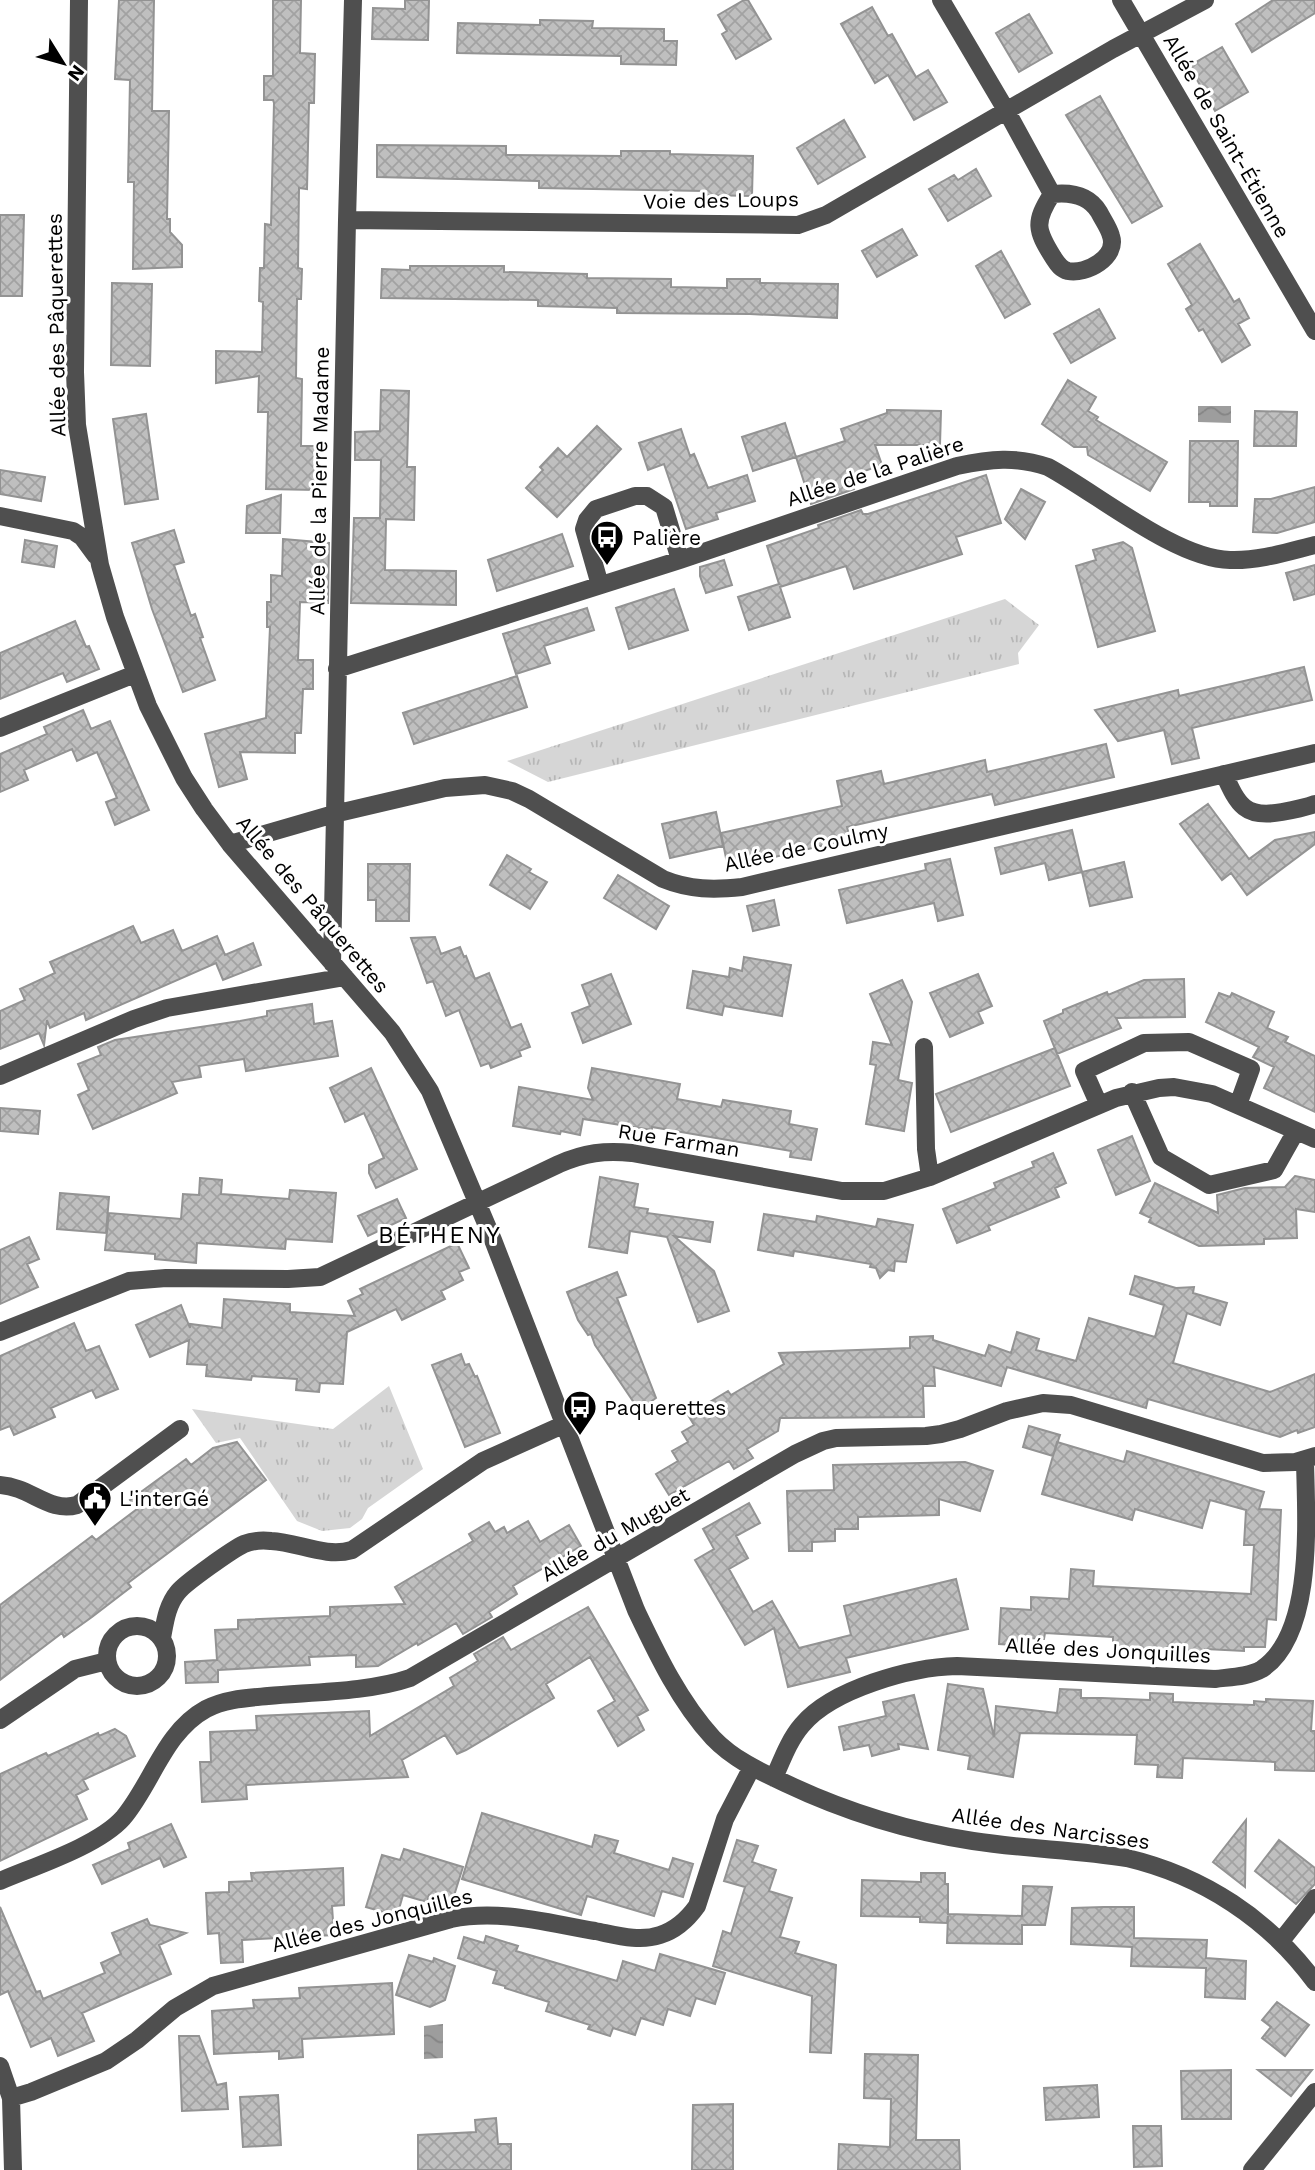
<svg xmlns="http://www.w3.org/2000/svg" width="1315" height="2170" font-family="'Work Sans',sans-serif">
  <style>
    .grass { fill: url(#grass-tufts) }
    .water { fill: url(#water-waves) }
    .building { fill: url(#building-cross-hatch); stroke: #939393; stroke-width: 2 }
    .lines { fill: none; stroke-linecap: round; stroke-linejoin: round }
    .minor { stroke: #4f4f4f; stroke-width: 18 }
    .labels { text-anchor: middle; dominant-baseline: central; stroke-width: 6; stroke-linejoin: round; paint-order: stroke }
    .street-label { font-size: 21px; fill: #000; stroke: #fff }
    .poi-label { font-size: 21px; fill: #000; stroke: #fff; text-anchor: start }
    .quarter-label { font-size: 24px; letter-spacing: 2px; fill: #000; stroke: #fff }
  </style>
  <defs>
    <pattern id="grass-tufts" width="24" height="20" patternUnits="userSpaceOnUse" patternTransform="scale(1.75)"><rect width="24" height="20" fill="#d6d6d6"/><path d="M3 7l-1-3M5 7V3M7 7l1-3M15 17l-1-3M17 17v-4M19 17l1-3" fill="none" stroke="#b6b6b6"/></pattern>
    <pattern id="water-waves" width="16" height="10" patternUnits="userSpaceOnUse" patternTransform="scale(1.75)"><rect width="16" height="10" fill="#9d9d9d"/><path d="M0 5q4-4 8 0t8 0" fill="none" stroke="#858585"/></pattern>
    <pattern id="building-cross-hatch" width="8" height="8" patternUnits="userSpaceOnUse" patternTransform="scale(1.75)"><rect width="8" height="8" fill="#bfbfbf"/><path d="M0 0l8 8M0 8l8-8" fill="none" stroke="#a2a2a2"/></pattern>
  </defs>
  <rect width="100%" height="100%" fill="#fff"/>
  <path class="grass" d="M1005,599l34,26 -21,28 1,11 -471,118 -41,-21z
    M389,1386l34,83 -55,39 -6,11 -12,9 -28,3 -25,-10 -57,-83 -24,5 -24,-34 141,20z"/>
  <path class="water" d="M1198,406h33v17l-33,-1z
    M443,2024v34l-19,1v-33z"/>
  <path class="building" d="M119,0h35l-2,111h17l-2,108h3v13l12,13v22l-49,2 1,-87h-6l2,-102 -15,-1z
    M273,0h28l-1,53 15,1 -1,49h-5l-2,86 -8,-1 -1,80 4,1 -1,30h-4l-1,79 6,1 -1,67h17l-2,44 -50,-1 2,-77h-10l1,-36 -43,7v-32l46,1 1,-50 -4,-1 1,-33h4l1,-44 6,1 3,-122 -1,-3h-9v-24h9z
    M405,0h24l-1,40 -56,-1 1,-31 32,1z
    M744,0h4l23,39 -35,20 -14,-25 5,-3 -9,-16z
    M1273,0h42v13l-63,39 -16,-28z
    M872,7l16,29 4,-2 24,43 12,-7 19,32 -33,18 -26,-45 -13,8 -34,-59z
    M1029,14l23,39 -33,19 -23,-39z
    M540,20l53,1 -1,7 72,1v12h13l-1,24 -55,-1v-8l-164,-3 1,-30 82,2z
    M1222,47l26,45 -33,19 -26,-45z
    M1100,96l62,110 -30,17 -66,-108z
    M844,120l21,37 -47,27 -21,-36z
    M377,145l129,1v9l115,1v-5h49v3l83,2 -1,40 -48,-1v-4l-165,-3v-7l-162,-4z
    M976,169l15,27 -43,25 -19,-32 25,-14 4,5z
    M0,215h24l-2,81h-22z
    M902,229l15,26 -40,22 -15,-26z
    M1200,244l34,58 5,-3 10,19 -11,6 12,21 -28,17 -19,-33 -4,2 -13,-22 6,-4 -24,-41z
    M1001,251l29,53 -25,14 -29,-52z
    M410,266h94v6l83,2v4l84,1v8l56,1v-9h33v4l78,1 -1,34 -87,-4 -133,-1v-5l-79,-2v-6l-157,-2 1,-29 28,1z
    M112,283l40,1 -2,82 -39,-1z
    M1099,309l16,29 -44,25 -17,-29z
    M1068,380l28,17 -8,14 10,6 -2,3 71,42 -17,29 -62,-36 -1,-8h-13l-32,-23z
    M381,390l28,1 -2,76h8l-1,53 -28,-1 -1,51 71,1v34l-105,-2 3,-85h26l1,-58h-26v-28l25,-1z
    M887,410l54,1 -1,34h-65l7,20 -32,11 4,13 -43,15 -15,-47 49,-16 -4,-12 46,-16z
    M1255,411l42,1 -1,34h-42z
    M146,414l12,85 -33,5 -12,-85z
    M785,423l11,34 -43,14 -11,-34z
    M597,426l24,23 -64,68 -31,-29 17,-18 -3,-3 18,-19 9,9z
    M681,429l9,27 4,-2 14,34 39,-13 8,26 -39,12 2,6 -32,10 -22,-65 -16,6 -9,-27z
    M1190,441h48l-1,65h-27v-4h-21z
    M0,470l45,7 -4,24 -41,-7z
    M986,475l15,48 -45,14 6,17 -108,35 -8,-23 -66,21 10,30 -41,13 -11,-33 41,-13 -12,-38 52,-18 -1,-3 43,-15 2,4h5z
    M1315,487v35l-38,11 -24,-1 2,-33h16z
    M1021,489l24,13 -20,37 -20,-20z
    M281,495l-1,38h-34l1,-27z
    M174,530l10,32 -10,3 17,51 4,-2 8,23 -3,1 15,42 -32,12 -31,-83 -20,-66z
    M562,534l11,32 -76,25 -9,-31z
    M283,539l46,4 -1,60 -28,-1 -2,58h15v29h-10l-2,44h-6v20l-55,-1 7,27 -28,8 -14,-53 61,-16 4,-91h-3v-25h4v-27l11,1z
    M25,540l32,6 -3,21 -32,-5z
    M1123,542l9,6 23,83 -57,16 -22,-81 20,-6 -3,-10z
    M724,560l8,25 -26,8 -6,-17v-9z
    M1315,565v29l-21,6 -8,-27z
    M674,589l14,41 -59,19 -13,-41z
    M587,608l7,22 -50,16 6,17 -34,11 -13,-40z
    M75,621l11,26 3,-1 10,23 -32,13 -4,-9 -63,26v-46z
    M1304,667l8,33 -120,28 7,30 -27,6 -8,-34 -46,11 -23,-31 83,-20 1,6z
    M517,676l10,31 -113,37 -11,-31z
    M83,710l8,19 19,-8 39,89 -34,15 -9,-23 11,-4 -20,-46 -20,9 -5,-12 -48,21 4,10 -28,12v-38l47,-20 -3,-7z
    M1106,744l8,33 -119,28 -3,-11 -145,33 3,12 -122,29 -7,-35 121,-27 -5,-25 44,-10 3,13 101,-24 2,12z
    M1208,804l41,55 26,-19 40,-8v12l-68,51 -16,-22 -9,7 -42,-56z
    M716,812l7,34 -53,12 -8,-34z
    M1072,830l10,42 -33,8 -4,-17 -44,11 -6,-26z
    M507,855l24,14 -2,3 18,10 -17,27 -40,-24z
    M950,859l13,56 -25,6 -4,-18 -87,20 -8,-33 87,-20 -1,-6z
    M1124,862l8,35 -42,9 -8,-34z
    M368,864h42l-1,57h-33v-21h-8z
    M618,875l51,31 -13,23 -52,-31z
    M774,900l5,25 -26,6 -6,-25z
    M133,926l8,17 32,-13 9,21 35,-15 8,19 28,-12 8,22 -38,15 -7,-17 -130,57 -2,-7 -34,15 -3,-8 -3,25 -5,-12 -39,16v-38l25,-11 -5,-11 35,-16 -5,-11z
    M435,937l6,17 19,-7 4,10 2,-1 9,23 14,-6 22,55 10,-4 9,23 -11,4 2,5 -30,12 -2,-5 -8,3 -22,-56 -13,6 -13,-35 -6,2 -16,-45z
    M744,957l47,8 -9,51 -58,-10 -2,9 -35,-7 6,-37 36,6 1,-9 12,3z
    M611,974l20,50 -48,19 -11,-30 18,-7 -8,-21z
    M978,974l14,32 -14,6 5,11 -33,14 -20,-44z
    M1184,979l1,38 -69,1 5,10 -64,26 -13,-33 19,-8v-3l44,-18 1,3 36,-15z
    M902,980l10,22 -14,78 14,3 -8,48 -38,-7 10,-59 -6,-1 3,-22 19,3 -22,-51z
    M1219,993l11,4 2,-4 42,19 -7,16 21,9 -3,5 30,14v56l-51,-24 10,-21 -21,-10 6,-10 -53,-25z
    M312,1004l2,20 18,-3 6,35 -92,15 -2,-12 -45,7 2,11 -29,5 5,11 -84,36 -15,-34 11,-5 -11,-26 23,-9 -3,-8 17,-7 125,-19 27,-5v-5z
    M1055,1048l15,38 -119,46 -15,-38z
    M371,1068l46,101 -41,19 -7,-15v-8l15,-7 -10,-23 -10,-22 -19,9 -15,-34z
    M592,1068l88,16 -3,15 44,8 2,-7 68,11 -2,13 28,5 -6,31 -21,-3 1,-6 -139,-24v3l-69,-11 -3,16 -19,-4 -1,3 -47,-8 6,-39 74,13 -5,-12z
    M0,1108l40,3 -2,23 -38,-3z
    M1132,1136l18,45 -34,14 -18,-45z
    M1053,1153l13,30 -11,5 4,9 -71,29 2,4 -33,13 -14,-34 53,-21 -2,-5 40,-16 -2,-5z
    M1295,1176l20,4v32l-19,-3 1,29 -33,1v5l-65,2 -50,-24 2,-4 -11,-5 15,-30 63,30 -1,-18 28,-7 40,-1z
    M600,1177l38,7 -4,23 14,2 -1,4 66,9 -3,20 -36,-6 40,35 15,40 -31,11 -31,-85 -37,-6 -3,22 -38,-6z
    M200,1178l22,2 -1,14 68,5 1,-9 46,3 -4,49 -46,-3 -1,10 -88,-6 -1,20 -41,-4v-5l-50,-4 4,-37 72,6 2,-25 16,1z
    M60,1193l49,4 -3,36 -49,-4z
    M397,1199l9,19 -38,18 -10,-20z
    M764,1214l52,8 1,-6 59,11 2,-8 35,6 -7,37 -11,-1 -1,10 -6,-1 -8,8 -4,-10 -6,-1 1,-3 -77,-13 -1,5 -35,-6z
    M29,1237l10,22 -12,5 11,23 -38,17v-54z
    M457,1243l12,25 -10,4 4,8 -22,11 4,8 -43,21 -6,-11 -49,23 -4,52 -23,-1 -1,9 -23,-2 1,-11 -45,-3 -1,4 -45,-4 1,-11 -20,-1 2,-24 -39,17 -14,-32 45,-20 9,23v-4l32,4 2,-29 66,5v8l65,4 -7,-15 15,-7 -3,-5z
    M617,1272l9,23 -9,3 39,100 -17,12 -44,-65 -4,-11 -3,1 -10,-15 -11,-28z
    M1135,1276l41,12 18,-1 -1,6 34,10 -7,22 -33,-12 -14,50 97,29 45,-18v53l-17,6 -1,-3 -17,7 -132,-38 -2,9 -139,-41 -6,19 -67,-19 1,19h-12l1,31 -144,1 -2,13 -31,18 6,9 -19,11 -5,-8 -60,34 -13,-21 22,-13 -6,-10 16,-9 -6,-10 12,-7 -6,-10 40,-24 3,4 53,-31 -5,-11 131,-5v-11l23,-1v4l52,16 4,-11 22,8 6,-21 22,7 -3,11 40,11 13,-43 66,19 9,-32 -34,-11z
    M74,1323l12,28 13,-5 19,43 -22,9 -4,-8 -41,18 4,9 -41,18 -4,-9 -10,4v-74z
    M461,1354l4,11 4,-1 6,13 2,-1 23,57 -35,14 -33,-82z
    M1029,1426l31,9 -7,21 -30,-9z
    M237,1442l29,38 -138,103 3,4 -39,30 -28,20 -2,-4 -62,47v-75l92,-69 4,4 41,-31 -7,-9 56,-41 5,6 22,-17z
    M1057,1442l67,20 3,-11 137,41 -5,17 22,1 -5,110 -9,-1 -2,28h-21v4l-39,-2 -1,4 -91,-4v-12l-68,-4 -1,6 -15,-1v8l-30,-2 2,-36 30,2v-13l38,2 2,-30 23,2 -1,15 158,8 3,-49h-10l2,-35 -36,-10 -8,28 -67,-19 -3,11 -90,-26z
    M965,1462l28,9 -13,40 -41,-12v16l-81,2v12h-23v12l-23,1v9h-23l-2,-60 47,-1 -1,-25z
    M749,1503l11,20 -24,13 12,22 -19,11 24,43 19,-11 27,47 52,-13 -7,-29 112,-27 12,50 -122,29 4,14 -62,15 -14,-59 -29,17 -50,-85 19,-11 -11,-20z
    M528,1521l12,21 29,-17 12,21 -68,40 4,8 -28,18 3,5 -29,17 -7,-11 -38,22 -1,-2 -39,23 -22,1v-12l-47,2 1,8 -92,5v12l-32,1 -1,-21 32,-2 -2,-30 23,-1v-9l92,-4v-9l75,-3 -10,-17 78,-46 -4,-7 20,-12 6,10 9,-5 3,6z
    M588,1607l60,103 -11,6 7,14 -26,16 -20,-35 17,-10 -25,-44 -44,27 8,14 -88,52 -9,4 -12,-19 -43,25 6,17 -162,8 1,14 -45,3 -2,-40h11l-1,-30 47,-2 -1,-14 113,-5 1,25 84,-50 -4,-8 28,-17 -4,-7 29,-17 8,13z
    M948,1684l35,5 11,48 2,-31 61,7 3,-24 21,1v8h21l48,2v-7l23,1v8l23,1 58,2v-4l12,1v-3l47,2 -2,30h4v40l-40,-1v-8l-92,-4 -1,20 -25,-1 1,-12 -23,-1 2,-29 -117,-2 -7,44 -45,-8 2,-13 -32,-6z
    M914,1695l14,54 -30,-5 1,5 -27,7 -3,-11 -25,5 -5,-23 47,-11 -3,-14z
    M115,1729l11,7 9,20 -52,24 5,9 -12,6 11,24 -87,42v-87l46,-21 2,3 50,-23 1,3z
    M482,1813l110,34 3,-12 23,6 -4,12 55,17 4,-12 20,6 -10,33 -21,-6 -8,25 -67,-20 -6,19 -119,-36z
    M1246,1820l-1,67 -32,-25z
    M171,1824l15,33 -22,10 -4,-9 -58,26 -9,-19 37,-16 -2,-6z
    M737,1840l21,6 -6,16 24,8 -7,21 23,7 -12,39 19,5 -4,11 41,12 -5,88 -21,-1 2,-56 -99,-30 10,-35 8,3 14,-47 -21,-6z
    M1279,1840l36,28v16l-19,20 -41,-33z
    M404,1849l59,18 -11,35 -23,-7 -2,7 -24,-7 -6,21 -31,-9 16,-52 18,5z
    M343,1868l1,37 -12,1 2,29 -92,5 1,22 -22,1 -2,-30 -11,1 -2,-41 23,-1v-10l23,-1 -1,-8z
    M921,1873h24v11h3v30l74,2 1,-30 29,1 -7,38h-23v19l-75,-1 1,-27 -1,7 -27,-1v-5l-59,-1 1,-36 59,2z
    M0,1907l36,85 4,-1 3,8 62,-26 -4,-10 20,-9 -9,-21 35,-14 3,6 36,8 -27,12 12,29 -89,39 12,28 -36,15 -7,-18 -20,9 -23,-56 -8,4z
    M1104,1907h30v31l73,2 -1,18 40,3 -1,38 -40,-2 1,-29 -75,-2 1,-19 -61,-3 1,-36z
    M486,1936l32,10 -2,5 101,30 6,-20 32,10 5,-17 65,19 -10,31 -19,-6 -6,18 -22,-7 -5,16 -22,-7 -6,17 -22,-7 -3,8 -22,-7 2,-4 -44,-14 3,-9 -44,-14v-2l-12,-3 4,-12 -39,-13 6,-21 20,6z
    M409,1955l24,7 1,-4 21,8 -10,34 -15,7 -34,-12z
    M392,1983l2,51 -92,5 1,18 -24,2v-8l-65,3 -2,-43 42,-3 -1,-8 47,-2 -1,-10z
    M1277,2002l32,23 -24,31 -23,-18 9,-11 -9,-7z
    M179,2036h20l18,49 9,-2 2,26 -46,2z
    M865,2054l53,1 -2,85h43l1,30h-122l1,-26 51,3 1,-48 -27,-1z
    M1231,2070v49h-49l-1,-48z
    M1258,2070h54l-21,26z
    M1097,2085l2,32 -53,3 -2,-32z
    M278,2095l3,50 -38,2 -3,-50z
    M733,2104v66h-41l1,-65z
    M496,2118l2,26h13v26h-93v-35l58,-3 -1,-12z
    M1133,2126h28l1,40 -28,1z"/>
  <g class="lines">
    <path class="minor" d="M79,0l-4,372 2,53 23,140 15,52 33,89 36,72 20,31 26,35 162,188 38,59 63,149 143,370c21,44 43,91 77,128 20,21 46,33 72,45 59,28 123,48 188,58 51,8 103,9 154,17 76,18 142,61 188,124
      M941,0l65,110 46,84c-18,28 -16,36 1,63 4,6 7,12 15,14 18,4 50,-14 43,-35 -2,-8 -8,-16 -12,-24 -10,-17 -29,-20 -47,-18
      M1121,0l194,331
      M347,220l451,5 28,-10 287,-166 92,-49
      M0,516l73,15 9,6 14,19
      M600,585l-16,-56 3,-9 9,-11 39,-13h12l17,11 16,53
      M337,669l343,-109 277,-94c33,-7 59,-10 91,1 50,27 128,92 182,93 29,1 57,-8 85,-15
      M0,728l135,-54
      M1224,774c14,31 21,45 58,38 11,-2 22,-4 33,-8
      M230,844l104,-30 111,-26 40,-3 27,6 17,8 134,80c27,11 51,11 79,8l573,-134
      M332,963l15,-743 6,-220
      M924,1047l2,102 4,28
      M0,1076l134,-57 33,-11 178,-31
      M1132,1092l29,65 48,28 65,-15 22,-39
      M1099,1105l-15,-34 60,-28 45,-1 62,27 -13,36
      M0,1332l129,-51 37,-3 122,1 32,-2 239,-113c25,-11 46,-14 73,-11l210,38h42l46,-14 186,-79 43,-10 15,-1 38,7 103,45
      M0,1485c31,2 49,28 77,20l103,-76
      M107 1656a30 30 0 1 1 60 0a30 30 0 1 1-60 0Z
      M162,1638c3,-16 5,-33 16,-46 7,-9 55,-43 66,-48 8,-3 19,-4 27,-3 27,1 54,17 81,9l131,-89 82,-37
      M0,1720l75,-51 32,-8
      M774,1778c8,-18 15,-38 28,-53 30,-36 109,-58 155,-59l258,13c15,-2 33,-2 47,-10 53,-36 44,-150 43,-209
      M0,1881c35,-15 98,-35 123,-63 29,-34 41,-86 83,-109 19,-10 41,-11 62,-13 44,-4 101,-4 142,-18l385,-224 28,-13 13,-3 90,-2 15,-2 19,-5 47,-18 36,-8 28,2 20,6 172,52 32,-1 20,-6
      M1281,1941l34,-43
      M0,2066l11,32 2,72
      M11,2098l20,-6 75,-31 31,-21 38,-32 38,-22 238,-67c49,-10 96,4 144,12 21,4 44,11 65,4 16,-5 27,-15 37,-29l28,-87 27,-52
      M1252,2170l63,-78"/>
  </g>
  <defs>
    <symbol id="bus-pin" viewBox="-11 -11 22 30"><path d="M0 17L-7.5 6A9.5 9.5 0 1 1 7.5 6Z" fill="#000" stroke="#fff"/><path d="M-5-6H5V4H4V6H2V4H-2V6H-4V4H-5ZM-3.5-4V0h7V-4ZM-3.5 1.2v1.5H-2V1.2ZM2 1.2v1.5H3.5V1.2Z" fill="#fff"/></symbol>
    <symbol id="civic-pin" viewBox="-11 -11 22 30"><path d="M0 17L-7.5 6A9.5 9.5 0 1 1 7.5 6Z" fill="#000" stroke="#fff"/><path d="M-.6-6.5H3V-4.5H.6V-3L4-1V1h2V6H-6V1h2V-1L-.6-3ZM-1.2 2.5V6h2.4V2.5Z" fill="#fff"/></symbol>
  </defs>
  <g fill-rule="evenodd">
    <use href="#bus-pin" x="588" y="518" width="38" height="52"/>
    <use href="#bus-pin" x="561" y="1388" width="38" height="52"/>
    <use href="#civic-pin" x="76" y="1479" width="38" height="52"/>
  </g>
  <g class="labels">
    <g class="street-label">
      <text transform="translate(1227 136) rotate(60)">Allée de Saint-Étienne</text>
      <text transform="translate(721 200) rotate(-1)">Voie des Loups</text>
      <text transform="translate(56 325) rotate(-91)">Allée des Pâquerettes</text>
      <text transform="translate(875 471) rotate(-18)">Allée de la Palière</text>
      <text transform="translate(319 481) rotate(-89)">Allée de la Pierre Madame</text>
      <text transform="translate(806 847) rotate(-12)">Allée de Coulmy</text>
      <text transform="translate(313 904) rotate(50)">Allée des Pâquerettes</text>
      <text transform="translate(679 1140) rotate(9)">Rue Farman</text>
      <text transform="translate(615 1534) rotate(-30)">Allée du Muguet</text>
      <text transform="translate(1108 1650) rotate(3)">Allée des Jonquilles</text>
      <text transform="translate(1051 1828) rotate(8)">Allée des Narcisses</text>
      <text transform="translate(372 1920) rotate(-14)">Allée des Jonquilles</text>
    </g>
    <g class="poi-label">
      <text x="632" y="537">Palière</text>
      <text x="604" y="1407">Paquerettes</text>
      <text x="119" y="1498">L'interGé</text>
    </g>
    <g class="quarter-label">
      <text x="440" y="1235">BÉTHENY</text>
    </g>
  </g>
  <g transform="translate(63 63) rotate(127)" stroke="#ffffff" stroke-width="5" paint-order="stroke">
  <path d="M0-5L12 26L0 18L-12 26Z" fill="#000000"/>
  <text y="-10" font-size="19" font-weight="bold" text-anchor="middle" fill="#000000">N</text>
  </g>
</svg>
